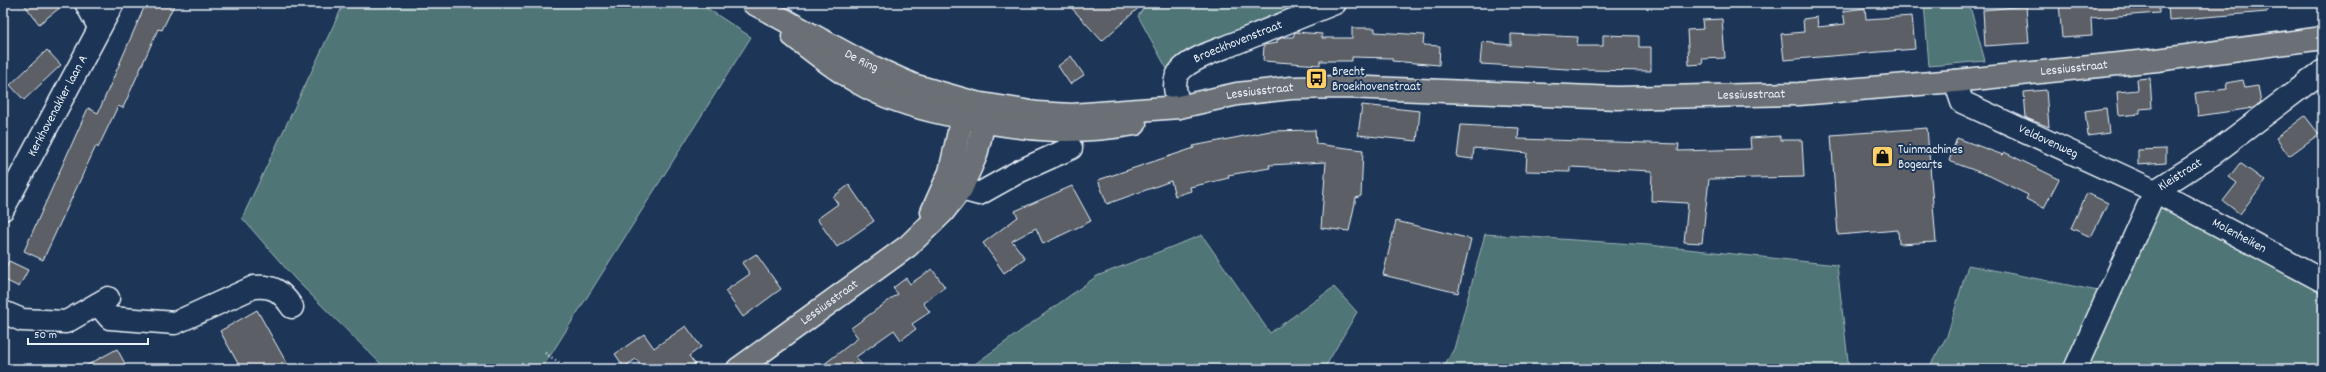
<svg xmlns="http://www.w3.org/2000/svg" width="2326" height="372" font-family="Dekko,sans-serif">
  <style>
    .green { fill: #507576; stroke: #9cb3b7 }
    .building { fill: #5b6066; stroke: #e8f1f8 }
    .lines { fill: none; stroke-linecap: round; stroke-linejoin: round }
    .minor-casing { stroke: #e8f1f8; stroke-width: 25 }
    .major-casing { stroke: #e8f1f8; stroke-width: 25 }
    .path { stroke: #e8f1f8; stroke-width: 2.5; stroke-dasharray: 1 3; stroke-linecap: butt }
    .minor { stroke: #1d3557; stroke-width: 22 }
    .major { stroke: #6a7074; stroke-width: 22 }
    .labels { text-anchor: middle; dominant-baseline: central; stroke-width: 4; stroke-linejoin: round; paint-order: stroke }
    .street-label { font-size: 13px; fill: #e8f1f8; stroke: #1d3557 }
    .poi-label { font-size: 13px; fill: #e8f1f8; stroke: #1d3557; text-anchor: start }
  </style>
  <rect width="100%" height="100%" fill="#1d3557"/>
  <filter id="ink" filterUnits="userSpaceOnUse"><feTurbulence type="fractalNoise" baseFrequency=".025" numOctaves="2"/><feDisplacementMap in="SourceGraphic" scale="8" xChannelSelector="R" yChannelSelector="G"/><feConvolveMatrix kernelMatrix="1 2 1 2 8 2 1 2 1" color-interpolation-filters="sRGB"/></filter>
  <g filter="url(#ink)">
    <path class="green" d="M344,3h355l52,34 -206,327 -7,5h-152l-91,-90 -53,-61z
      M1147,3h164l-109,46 -35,20 -29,-53z
      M1924,3h45l16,58 -56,5z
      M2156,201l167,93v75h-240z
      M1485,234l164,11 188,20 12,104h-407l12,-20z
      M1202,235l68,98 64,-46 23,25 -33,57h-356l129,-93z
      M1968,265l130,26 -34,78h-136l19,-33z"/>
    <path class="building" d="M23,3h43l-27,21z
      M146,3h29l-13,27 -4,-1 -35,79 -5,-2 -20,42 -2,-2 -53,114 -19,-9 64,-143 10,5z
      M1067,3h77l-42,38z
      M2059,3h100v10l-68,5 1,18 -30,2z
      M2168,3h99v9l-98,8z
      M2026,6l3,37 -44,3 -2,-36z
      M1865,8l1,11 46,-3 3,33 -131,11 -3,-26 23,-2 -1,-13 14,-2 1,10 27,-3 -2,-13z
      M1722,19l3,39 -23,1 1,5 -14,1 -2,-35 16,-1 -1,-9z
      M1352,28h23v4l49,3 -1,10 17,1 -1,19 -47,-4v-3l-40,-1v4h-32v4l-57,-4 1,-16 13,-2v-3l7,-3h9l2,-5 27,2v4h30z
      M1511,34l67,3 -1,9h26v-11l36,1v11h12v24l-66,-1 -105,-6 2,-22 29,3z
      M47,50l14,15 -37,35 -14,-15z
      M1071,56l13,19 -14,9 -12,-18z
      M2150,78l2,30 -12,1v5l-21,2 -2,-24 21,-2 -1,-11z
      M2243,80l2,8 13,-2 3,16 -8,6 -55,8 -3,-23 32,-4 -1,-6z
      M2046,90l3,37 -23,-9 -2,-26z
      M1362,105l58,6 -3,30 -59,-6z
      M2106,108l3,25 -21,3 -3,-25z
      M2305,116l14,18 -30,22 -13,-18z
      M1461,125l58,3 -1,11 161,5 -1,7 73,-2 -1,-11 30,-2v4h22l2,37 -95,2 -7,64 -18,-1 4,-39 -37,-2 1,-30 -82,-4v5l-44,-1 1,-18 -53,-5 -1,11 -16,-2z
      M1927,128l9,114 -37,2 -1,-14 -60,5 -7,-100z
      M1315,130l1,14 47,6 -2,46 -5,2 -7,33 -28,-3 5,-66 -57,3 1,3 -42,7 1,3 -39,9 1,4 -16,5 -4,-15 -64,23 -9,-24 96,-32 -1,-2 77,-15z
      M1957,138l46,17 1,-3 55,27 -15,29 -18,-9 2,-4 -38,-19 -41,-15z
      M2166,149v14l-28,2v-15z
      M2240,163l25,18 -25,33 -17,-13 14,-18 -8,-6z
      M849,185l25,36 -37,26 -20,-28 21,-15 -5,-7z
      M1072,186l19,35 -48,23 -7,-16 -24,13 13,17 -21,15 -21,-30 35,-26 -3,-6z
      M2087,193l21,10 -17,34 -20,-9z
      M1396,221l75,18 -13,54 -75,-18z
      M756,254l25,35 -38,28 -18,-26 25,-17 -8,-11z
      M9,261l19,9 -9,17 -16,-8v-6z
      M932,269l13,18 -22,16 7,9 -18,12 4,5 -15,11 -7,-10 -38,27 9,12h-47l40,-31 -7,-10 47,-34 -5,-6 13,-10 4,6z
      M257,310l33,59h-49l-21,-38z
      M686,326l15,21 -12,9 6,8 -7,5h-45l-7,-10 -12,8 -9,-13 29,-20 10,14z
      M117,349l11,20h-48z"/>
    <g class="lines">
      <defs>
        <g id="minor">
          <path d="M86,3l13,24"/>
          <path id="s1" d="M1955,81l7,21 193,89 168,90"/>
          <path id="s2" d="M1179,107c-3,-12 -8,-27 2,-37 11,-12 37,-20 52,-26 34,-14 68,-27 102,-41"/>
          <path d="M961,189l18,5 41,-23 51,-23"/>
          <path id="s3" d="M3,209l110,-206"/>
          <path d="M98,304l12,14 65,5 79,-36c19,-2 27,4 38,20"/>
          <path d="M3,312l19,8 44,2 42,-24"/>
          <path id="s4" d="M2075,369l80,-178 58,-37 110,-83"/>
        </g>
        <g id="major">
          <path id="s5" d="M753,3l109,59 51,23 63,18 61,10 35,2 107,-8 58,-13 54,-6 54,-1 272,11 182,-4 156,-13 202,-21 166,-22"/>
          <path d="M793,36c24,19 48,38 75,52 29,15 60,23 92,29 63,13 112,18 175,7"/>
          <path d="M932,212l18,-40 12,-54 10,-10"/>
          <path id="s6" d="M738,369l170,-123 35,-34 18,-23 15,-34 8,-33 -6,-13"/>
        </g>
      </defs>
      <use href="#minor" class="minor-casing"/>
      <use href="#major" class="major-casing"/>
      <path class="path" d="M545,353l23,16"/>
      <use href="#minor" class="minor"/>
      <use href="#major" class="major"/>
    </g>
  </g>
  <defs>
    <symbol id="bus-square" viewBox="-11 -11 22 22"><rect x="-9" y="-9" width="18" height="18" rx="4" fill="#ffd166" stroke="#1d3557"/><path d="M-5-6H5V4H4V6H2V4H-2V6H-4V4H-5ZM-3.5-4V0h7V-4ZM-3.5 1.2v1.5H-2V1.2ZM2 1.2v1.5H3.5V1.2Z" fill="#111"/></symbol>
    <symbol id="shop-square" viewBox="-11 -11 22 22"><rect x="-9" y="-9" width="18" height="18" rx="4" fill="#ffd166" stroke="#1d3557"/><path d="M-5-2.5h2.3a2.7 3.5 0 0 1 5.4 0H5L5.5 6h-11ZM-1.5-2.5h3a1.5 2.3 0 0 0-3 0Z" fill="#111"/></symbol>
  </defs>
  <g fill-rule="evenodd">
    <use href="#bus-square" x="1304" y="66" width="25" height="25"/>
    <use href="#shop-square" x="1870" y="144" width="25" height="25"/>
  </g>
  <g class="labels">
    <g class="street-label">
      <text stroke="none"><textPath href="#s2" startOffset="103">Broeckhovenstraat</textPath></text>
      <text stroke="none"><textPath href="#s5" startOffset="123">De Ring</textPath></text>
      <text stroke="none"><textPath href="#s5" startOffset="1348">Lessiusstraat</textPath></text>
      <text stroke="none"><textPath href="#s5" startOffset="532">Lessiusstraat</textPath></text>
      <text stroke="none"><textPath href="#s5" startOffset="1024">Lessiusstraat</textPath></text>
      <text stroke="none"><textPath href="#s3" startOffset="117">Kerkhovenakker laan A</textPath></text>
      <text stroke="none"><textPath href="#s1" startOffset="117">Veldovenweg</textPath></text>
      <text stroke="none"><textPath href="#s4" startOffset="225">Kleistraat</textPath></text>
      <text stroke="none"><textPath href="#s1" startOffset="330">Molenheiken</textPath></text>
      <text stroke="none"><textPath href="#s6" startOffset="113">Lessiusstraat</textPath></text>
    </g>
    <g class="poi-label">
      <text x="1332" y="72">Brecht<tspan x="1332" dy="15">Broekhovenstraat</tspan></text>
      <text x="1898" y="150">Tuinmachines<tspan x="1898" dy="15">Bogearts</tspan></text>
    </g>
  </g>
  <rect width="2326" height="372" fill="none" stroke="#1d3557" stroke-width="16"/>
  <rect x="8" y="8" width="2310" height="356" fill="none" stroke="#e8f1f8" stroke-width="1.5" filter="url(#ink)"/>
  <path d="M28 338v6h120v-6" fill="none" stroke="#e8f1f8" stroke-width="2"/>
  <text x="34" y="338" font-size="12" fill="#e8f1f8" stroke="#1d3557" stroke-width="3" paint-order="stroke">50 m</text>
</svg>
